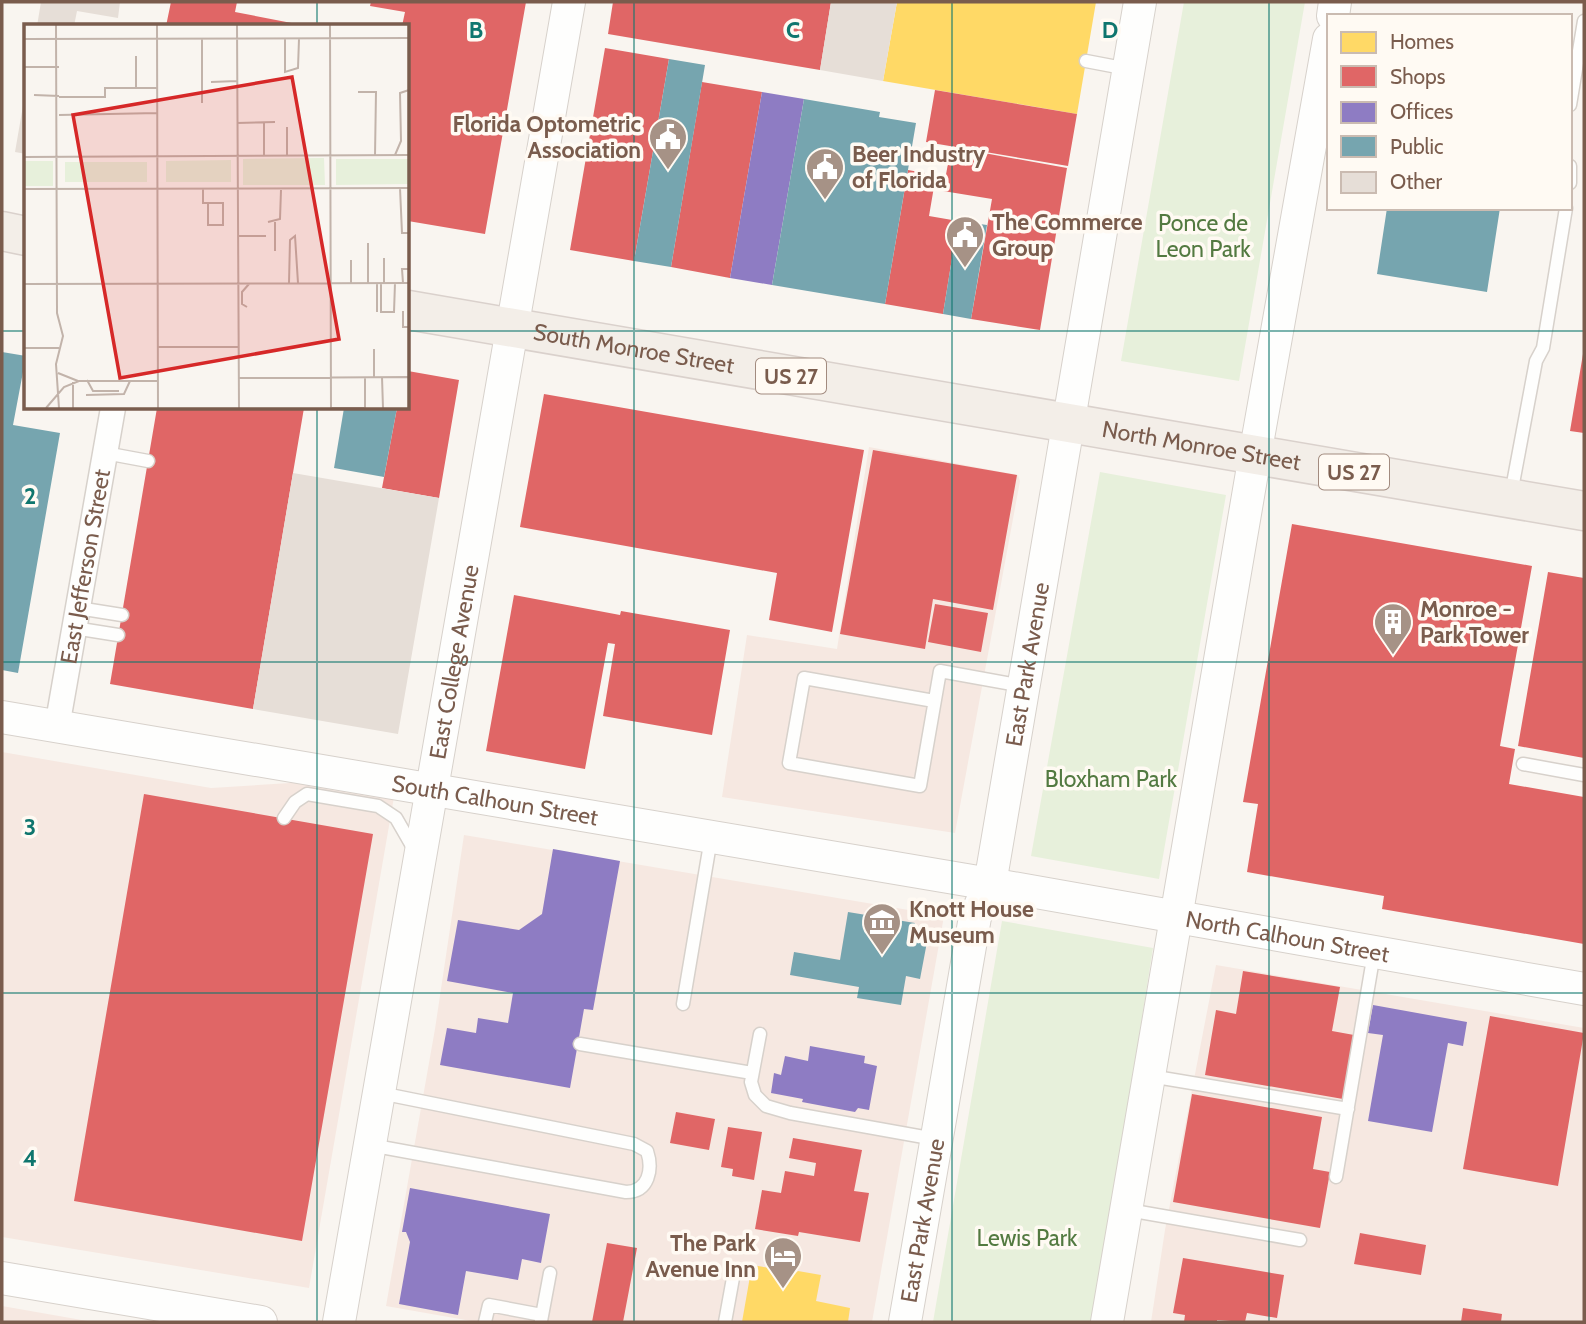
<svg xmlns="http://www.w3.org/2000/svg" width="1586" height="1324" font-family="Cabin,sans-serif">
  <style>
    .commercial { fill: #f6e8e1 }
    .green { fill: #e7f0db }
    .homes { fill: #ffd966 }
    .shops { fill: #e06666 }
    .offices { fill: #8e7cc3 }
    .public { fill: #76a5af }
    .building { fill: #e6ded7 }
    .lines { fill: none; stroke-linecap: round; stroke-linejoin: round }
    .service-casing { stroke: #d7d1cb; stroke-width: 15 }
    .minor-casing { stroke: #d7d1cb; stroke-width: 27 }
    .tertiary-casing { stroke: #d7d1cb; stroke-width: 34 }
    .primary-casing { stroke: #dad1cc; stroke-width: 41 }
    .service { stroke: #fefefd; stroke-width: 12 }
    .minor { stroke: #fefefd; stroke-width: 24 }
    .tertiary { stroke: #fefefd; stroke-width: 32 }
    .primary { stroke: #f3eee8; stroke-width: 38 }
    .grid { fill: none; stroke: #0f766e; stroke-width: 2; stroke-opacity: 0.55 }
    .labels { text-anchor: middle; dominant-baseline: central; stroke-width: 7; stroke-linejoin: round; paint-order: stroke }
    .shield { fill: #fffaf3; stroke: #a28b7f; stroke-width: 2 }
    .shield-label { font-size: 21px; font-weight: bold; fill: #7a5c4d }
    .poi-label { font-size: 23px; font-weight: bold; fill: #7a5c4d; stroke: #fffaf3; text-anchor: start }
    .park-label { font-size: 23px; fill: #537a41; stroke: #fffaf3 }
    .street-label { font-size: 23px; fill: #7a5c4d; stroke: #fffaf3 }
    .inset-road { fill: none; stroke: #c2b3aa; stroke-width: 2 }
    .view { fill: #d62828; fill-opacity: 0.15; stroke: #d62828; stroke-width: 3.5 }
    .inset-edge { fill: none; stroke: #7a5c4d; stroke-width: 3.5 }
    .grid-label { font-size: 23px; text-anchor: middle; font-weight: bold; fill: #0f766e; stroke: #fffaf3; stroke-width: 7; stroke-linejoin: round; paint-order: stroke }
  </style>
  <rect width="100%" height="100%" fill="#f9f5f0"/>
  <path class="commercial" d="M869,447l149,28 2,6 -65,352 -233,-36 25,-162 90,14z
    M2,752l209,36 94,-6 89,15 -85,491 -307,-51z
    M464,835l480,81 -72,406h-395l-91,-16 49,-277z
    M1216,965l368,63v294h-433l14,-92z
    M2,1306l91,16h-91z"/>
  <path class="green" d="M1184,2h121l-66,379 -118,-20z
    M1100,472l126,23 -67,384 -128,-23z
    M1002,921l151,27 -59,374h-161z"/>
  <path class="homes" d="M897,2h199l-19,112 -194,-33z
    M752,1265l24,4 -1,7 14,3 9,-8 23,4 -5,26 34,7 -2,14h-106z"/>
  <path class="shops" d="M171,2h66l-2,10 72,14h-141z
    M371,2h155l-41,232 -77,-13v-195h-6l3,-14 -35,-6z
    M613,2h218l-11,68 -212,-36z
    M605,48l64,11 -35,202 -64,-11z
    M702,82l60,10 -32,186 -59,-11z
    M935,90l142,24 -9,52 -142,-24z
    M951,147l116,21 -27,162 -69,-11 21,-120 -49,-8z
    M908,170l28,5 -7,41 29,5 -15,93 -58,-10z
    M1583,354h1v79l-14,-2z
    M408,371l51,9 -20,118 -57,-10 15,-80h11z
    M544,394l320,56 -32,182 -63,-12 8,-47 -257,-46z
    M157,408h147l-51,301 -143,-25z
    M873,450l144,25 -24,135 -60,-11 -8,50 -85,-15z
    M1292,524l240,42 -32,180 15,3 -6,35 75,13v147l-202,-35 2,-13 -137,-24 11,-68 -15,-2z
    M1548,572l36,6v180l-66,-12z
    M514,595l106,20 1,-4 109,19 -18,105 -109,-19 12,-72 -7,-1 -23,126 -99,-18z
    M935,604l53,9 -7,39 -53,-10z
    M144,794l229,40 -71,407 -228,-40z
    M1243,971l97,16 -8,44 22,4 -11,64 -138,-24 11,-65 20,4z
    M1490,1016l94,17 -26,153 -95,-17z
    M1192,1094l130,23 -9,52 17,3 -10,56 -147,-26z
    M676,1112l39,7 -6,31 -39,-7z
    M728,1127l34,5 -8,48 -22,-4 1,-7 -12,-2z
    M793,1138l69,12 -8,41 15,2 -9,49 -61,-10 -1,4 -43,-7 7,-39 19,3 4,-22 29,5 2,-13 -27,-5z
    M1360,1233l66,12 -5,30 -67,-11z
    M607,1243l30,5 -14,74h-31z
    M1183,1258l101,17 -7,43 -30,-5 -2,9 -28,-2v2h-33l1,-7 -12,-2z
    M1463,1308l39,6 -1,8h-40z"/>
  <path class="offices" d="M762,92l42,7 -32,186 -42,-7z
    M553,849l67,12 -27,149 -9,-1 -14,79 -130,-23 7,-37 29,5 2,-15 30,5 5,-30 -66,-12 11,-61 61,10 23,-16z
    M1373,1005l94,17 -4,24 -15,-3 -16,89 -64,-11 15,-86 -15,-2z
    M810,1046l55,10 -1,7 13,3 -8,44 -11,-2 -3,4 -53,-10 1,-3 -32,-6 3,-20 7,2 4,-19 23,5z
    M410,1188l140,26 -9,49 -19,-4 -4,21 -52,-9 -8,44 -59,-11 11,-62 -4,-10h-4z"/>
  <path class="public" d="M669,59l36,6 -34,202 -37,-6z
    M804,99l76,13 -1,5 37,6 -31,181 -113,-19z
    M1387,208h113l-13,84 -110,-18z
    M958,221l29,4 -16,94 -28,-5z
    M2,352l24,4 -13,69 47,8 -42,240 -16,-3z
    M344,408h53l-13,69 -50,-9z
    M848,912l67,11 -3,16 15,3 -7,37 -14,-3 -5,29 -44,-7 2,-11 -69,-12 4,-23 46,8z"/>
  <path class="building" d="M41,2h79l-2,16 -41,-7 -3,15h-37z
    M831,2h66l-14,79 -63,-11z
    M25,94h1v60l-11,-2z
    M293,473l146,25 -41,236 -145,-25z"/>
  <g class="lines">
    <defs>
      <path id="service" d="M1086,61l42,8
        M1570,105l14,-84
        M1570,166v17
        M105,453l43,8
        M1511,494l25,-133 7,-13 23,-140
        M78,608l44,7
        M74,628l44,7
        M934,701l-130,-23 -15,85 131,23 20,-115 83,15
        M1523,764l61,11
        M284,818l11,-16 12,-8 71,12 18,12 19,33
        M683,1004l28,-166
        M760,1034l-9,48 4,13 11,11 24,7 145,26
        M580,1044l172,29
        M1150,1076l198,33
        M370,1145l256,47c23,0 27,-23 21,-41l-13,-7 -254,-51
        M1336,1177l38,-224
        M1128,1210l172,30
        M541,1321l9,-48
        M485,1322l4,-17 53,10
        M725,1322l8,-44"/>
      <g id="minor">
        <path id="s1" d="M57,727l56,-319"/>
      </g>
      <g id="tertiary">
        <path d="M1333,16l2,-14"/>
        <path id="s2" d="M2,717l988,167 594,105"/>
        <path d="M2,1278l259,44"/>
        <path id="s3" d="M339,1322l230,-1320"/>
        <path id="s4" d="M905,1322l70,-405 15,-33 150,-882"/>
        <path d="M1107,1322l148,-867 74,-416"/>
      </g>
      <g id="primary">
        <path d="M2,231l24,5"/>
        <path id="s5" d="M408,310l1176,201"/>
      </g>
    </defs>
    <use href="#service" class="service-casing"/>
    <use href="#minor" class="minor-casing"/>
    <use href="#tertiary" class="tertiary-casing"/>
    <use href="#primary" class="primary-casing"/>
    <use href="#service" class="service"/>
    <use href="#minor" class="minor"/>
    <use href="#tertiary" class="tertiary"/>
    <use href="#primary" class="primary"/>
  </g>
  <path class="grid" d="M317,2v24M634,2v1320M952,2v1320M1269,2v1320M2,331h24M408,331h1176M317,408v914M2,662h1582M2,993h1582"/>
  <defs>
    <symbol id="civic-pin" viewBox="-11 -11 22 30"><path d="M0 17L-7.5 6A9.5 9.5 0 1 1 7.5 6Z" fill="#a69286" stroke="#fffaf3"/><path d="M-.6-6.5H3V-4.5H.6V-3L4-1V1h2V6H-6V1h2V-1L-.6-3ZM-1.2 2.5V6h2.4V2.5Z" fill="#fff"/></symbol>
    <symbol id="building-pin" viewBox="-11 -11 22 30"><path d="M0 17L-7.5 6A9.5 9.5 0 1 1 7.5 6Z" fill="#a69286" stroke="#fffaf3"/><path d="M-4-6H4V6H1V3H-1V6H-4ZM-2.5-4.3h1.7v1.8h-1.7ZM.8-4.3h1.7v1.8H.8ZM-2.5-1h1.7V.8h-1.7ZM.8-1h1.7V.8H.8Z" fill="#fff"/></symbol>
    <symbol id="museum-pin" viewBox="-11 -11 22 30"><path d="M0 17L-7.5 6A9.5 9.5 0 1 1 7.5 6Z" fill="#a69286" stroke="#fffaf3"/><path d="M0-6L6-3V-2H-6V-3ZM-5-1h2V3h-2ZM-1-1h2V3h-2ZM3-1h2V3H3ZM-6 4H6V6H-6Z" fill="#fff"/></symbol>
    <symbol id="hotel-pin" viewBox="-11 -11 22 30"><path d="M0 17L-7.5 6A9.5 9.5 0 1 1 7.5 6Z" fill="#a69286" stroke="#fffaf3"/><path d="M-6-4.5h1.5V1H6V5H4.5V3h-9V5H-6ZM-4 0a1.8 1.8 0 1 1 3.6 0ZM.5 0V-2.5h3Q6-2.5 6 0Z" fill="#fff"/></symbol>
  </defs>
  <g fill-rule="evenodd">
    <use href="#civic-pin" x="646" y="115" width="44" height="60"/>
    <use href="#civic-pin" x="803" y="145" width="44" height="60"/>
    <use href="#civic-pin" x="943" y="213" width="44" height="60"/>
    <use href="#building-pin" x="1371" y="600" width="44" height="60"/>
    <use href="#museum-pin" x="860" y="900" width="44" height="60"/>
    <use href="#hotel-pin" x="761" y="1234" width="44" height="60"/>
  </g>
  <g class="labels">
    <g class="shield">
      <rect x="756" y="358.5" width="70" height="35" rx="5"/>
      <rect x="1319" y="454.5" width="70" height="35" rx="5"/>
    </g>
    <g class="shield-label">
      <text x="791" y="376">US 27</text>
      <text x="1354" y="472">US 27</text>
    </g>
    <g class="poi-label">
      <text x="641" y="124" text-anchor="end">Florida Optometric<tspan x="641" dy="26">Association</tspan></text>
      <text x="852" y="154">Beer Industry<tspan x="852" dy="26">of Florida</tspan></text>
      <text x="992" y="222">The Commerce<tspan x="992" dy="26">Group</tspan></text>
      <text x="1420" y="609">Monroe -<tspan x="1420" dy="26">Park Tower</tspan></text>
      <text x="909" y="909">Knott House<tspan x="909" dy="26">Museum</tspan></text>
      <text x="756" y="1243" text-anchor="end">The Park<tspan x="756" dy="26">Avenue Inn</tspan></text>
    </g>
    <g class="park-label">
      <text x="1203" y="223">Ponce de<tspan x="1203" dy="26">Leon Park</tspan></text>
      <text x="1111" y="779">Bloxham Park</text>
      <text x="1027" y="1238">Lewis Park</text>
    </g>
    <g class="street-label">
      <text stroke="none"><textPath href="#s5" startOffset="229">South Monroe Street</textPath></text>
      <text stroke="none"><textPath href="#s5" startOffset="805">North Monroe Street</textPath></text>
      <text stroke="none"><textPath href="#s1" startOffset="163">East Jefferson Street</textPath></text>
      <text stroke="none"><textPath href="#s3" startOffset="670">East College Avenue</textPath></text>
      <text stroke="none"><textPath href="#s4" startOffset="670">East Park Avenue</textPath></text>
      <text stroke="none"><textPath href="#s2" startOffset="500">South Calhoun Street</textPath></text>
      <text stroke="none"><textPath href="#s2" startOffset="1304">North Calhoun Street</textPath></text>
      <text stroke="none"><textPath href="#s4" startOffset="103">East Park Avenue</textPath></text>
    </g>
  </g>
  <g transform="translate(24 24)">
    <rect width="385" height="385" fill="#f9f5f0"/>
    <path d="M300,134l1,27h-82v-26zM312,135h73v25l-73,1zM207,136v22h-65v-21zM0,137h29v25h-29zM41,138h82v20h-82z" fill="#e7f0db"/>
    <path class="inset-road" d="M32,1l1,288 6,23 -7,28 3,44M133,1l1,383M213,1l2,383M306,1l1,383M0,15l385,-1M261,15v33l13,-4 1,-29M112,32v32M0,43h35M187,58l26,-1M334,68h18l-1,64M10,71l25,1M35,73h46v-9h53M178,79v-64M35,91l99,-2M240,98v34M213,99l38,-1M263,103v29M371,131l6,-14 -1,-48 9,-3M0,133l385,-2M179,164v15h20v22h-15v-22M376,164l2,45h7M0,165l385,-1M244,198l12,-3 1,-29M251,198v29M214,212h28M360,234v25M327,236v23M265,259l1,-43 5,-4 3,47M344,259v-40M353,259v29M357,259v29h13l1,-29M379,259l-1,-14h7M0,260l385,-1M223,283l-5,-3v-12l7,-8M379,287v16h6M134,323h80M0,324h35M350,325v28M34,349l20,8M358,353l1,31M385,353v31M214,354l171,-1M63,356l6,11h26M49,358v26M62,371l38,-1 6,-13M22,384l18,-21 15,-6h79M307,384h34v-31"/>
    <path class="view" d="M268,53l47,262 -219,39 -47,-263z"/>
    <rect width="385" height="385" class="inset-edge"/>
  </g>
  <g class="grid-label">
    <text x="476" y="38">B</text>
    <text x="793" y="38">C</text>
    <text x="1110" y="38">D</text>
    <text x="30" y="504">2</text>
    <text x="30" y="835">3</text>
    <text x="30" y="1166">4</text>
  </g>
  <rect width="1586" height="1324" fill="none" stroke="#7a5c4d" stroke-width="7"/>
  <rect x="1327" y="14" width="245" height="196" fill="#fffaf3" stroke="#cabbb1" stroke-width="2"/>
  <rect x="1341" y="32" width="35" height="21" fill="#ffd966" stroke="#cabbb1" stroke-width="2"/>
  <text x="1390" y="49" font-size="21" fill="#7a5c4d">Homes</text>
  <rect x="1341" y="66" width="35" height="21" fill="#e06666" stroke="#cabbb1" stroke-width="2"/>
  <text x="1390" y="84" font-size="21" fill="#7a5c4d">Shops</text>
  <rect x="1341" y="102" width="35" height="21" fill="#8e7cc3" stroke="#cabbb1" stroke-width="2"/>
  <text x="1390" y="119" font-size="21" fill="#7a5c4d">Offices</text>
  <rect x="1341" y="136" width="35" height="21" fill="#76a5af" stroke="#cabbb1" stroke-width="2"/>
  <text x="1390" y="154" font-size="21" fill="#7a5c4d">Public</text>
  <rect x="1341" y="172" width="35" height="21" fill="#e6ded7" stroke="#cabbb1" stroke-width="2"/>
  <text x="1390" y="189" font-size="21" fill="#7a5c4d">Other</text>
</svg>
